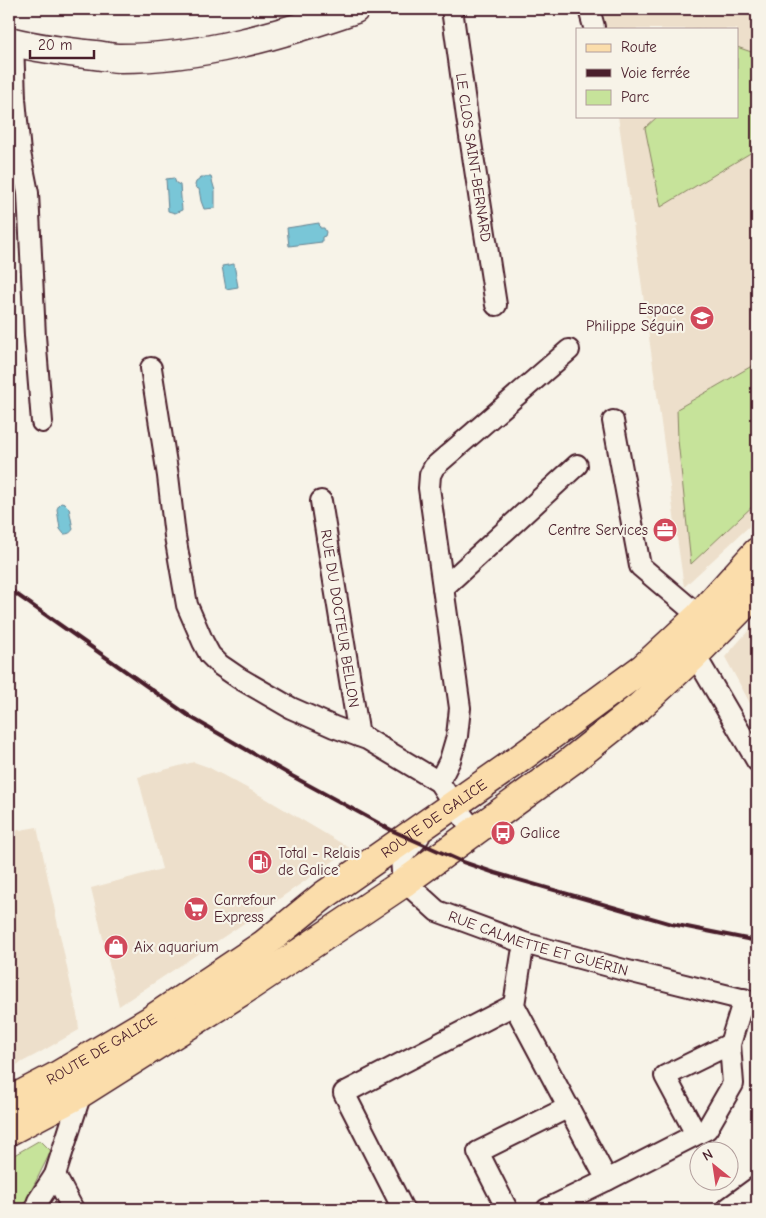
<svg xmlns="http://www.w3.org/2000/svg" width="766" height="1218" font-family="'Comic Neue',sans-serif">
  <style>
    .built { fill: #eddfcb }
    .green { fill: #c6e39a; stroke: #888162 }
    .water { fill: #79c6d7; stroke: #668392 }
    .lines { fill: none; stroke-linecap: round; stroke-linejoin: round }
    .street-casing { stroke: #4a1f2b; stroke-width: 24 }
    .secondary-casing { stroke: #4a1f2b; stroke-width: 31 }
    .primary-casing { stroke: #4a1f2b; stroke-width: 31 }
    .street { stroke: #f7f3e8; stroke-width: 20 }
    .secondary { stroke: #f7f3e8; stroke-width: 28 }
    .primary { stroke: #fbddab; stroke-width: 28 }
    .rail { stroke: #4a1f2b; stroke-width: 4 }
    .labels { text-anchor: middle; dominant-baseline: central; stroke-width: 4.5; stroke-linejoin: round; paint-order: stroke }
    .street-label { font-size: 15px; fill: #4a1f2b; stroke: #f7f3e8 }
    .poi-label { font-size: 15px; fill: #4a1f2b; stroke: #f7f3e8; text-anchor: start }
  </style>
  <rect width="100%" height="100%" fill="#f7f3e8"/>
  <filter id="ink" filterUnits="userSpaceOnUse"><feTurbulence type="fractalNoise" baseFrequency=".02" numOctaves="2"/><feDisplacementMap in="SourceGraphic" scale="10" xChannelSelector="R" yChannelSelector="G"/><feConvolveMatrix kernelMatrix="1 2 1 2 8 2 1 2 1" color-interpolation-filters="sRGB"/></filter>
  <g filter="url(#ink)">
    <path class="built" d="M603,9h154v510l-73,68 -66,-471h119v-87h-131z
      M757,621v95l-32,-59z
      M194,762l14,5 57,31 86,51 -114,79 -118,78 -28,-118 71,-19 -24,-92z
      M37,827l41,192 1,11 -40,23 -30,16v-237z"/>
    <path class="green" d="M737,47l20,7v95l-96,58 -16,-79 13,-12h79z
      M757,363v139l-66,62 -13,-124 -1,-31z
      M40,1140l11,11 -29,58h-13v-51z"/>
    <path class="water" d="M200,177h11l4,14v17l-11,1 -3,-8 -2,-12 -3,-1 -1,-3 1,-3 3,-2z
      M174,178l2,5 4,2 2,25 -7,3 -7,-2 -2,-32z
      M319,223l1,5h4l2,4 -1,4 -3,1v5l-33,4 -2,-18z
      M234,264l4,23 -12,2 -4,-23z
      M61,503l4,1 4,4 4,21c-2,4 -5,5 -9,5l-4,-5 -3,-20 2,-4z"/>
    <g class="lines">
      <defs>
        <g id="street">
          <path id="s1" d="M452,9l15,108 29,188"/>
          <path d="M589,9l5,18"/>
          <path d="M13,42l2,57 5,54 8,40 7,143 7,86"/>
          <path d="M151,368l17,108 7,60 12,69 16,37 7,13 10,10 19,13 52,30 43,19 33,12 72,43 15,23 21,27"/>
          <path d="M613,421l27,145 59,50"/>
          <path id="s2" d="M321,501l38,235"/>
          <path d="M443,588l134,-123"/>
          <path d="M695,655l62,106"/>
          <path d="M439,782l11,-22 7,-24 3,-28 -31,-220 1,-13 4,-8 135,-117"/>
          <path id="s3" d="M419,837l-18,20 1,15 3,10 32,29 87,32 96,26 137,34"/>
          <path d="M522,954l-8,51 93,175 100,-51 26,-45 -3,-40 14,-45"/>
          <path d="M696,1134l-31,-58 65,-32"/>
          <path d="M55,1175l18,34"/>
          <path d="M35,1209l3,-8 17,-26 26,-82 -3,-6"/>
          <path d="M403,1209l-59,-116 170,-88"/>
          <path d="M507,1209l-29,-57 91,-45"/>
          <path d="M547,1209l60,-29"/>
          <path d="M727,1209l30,-22"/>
        </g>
        <path id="secondary" d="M9,41c28,7 57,11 86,14 9,1 18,3 26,3 81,0 159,-23 234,-49"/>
        <g id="primary">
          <path id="s4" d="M9,1101l46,-24 96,-57 112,-75 60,-49 192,-134 128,-94 56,-52 58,-64"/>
          <path d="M9,1131l72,-38 163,-103 161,-108 166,-121 68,-54 56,-52 62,-63"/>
        </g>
      </defs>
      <use href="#street" class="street-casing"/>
      <use href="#secondary" class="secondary-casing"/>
      <use href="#primary" class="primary-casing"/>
      <use href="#street" class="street"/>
      <use href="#secondary" class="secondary"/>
      <use href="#primary" class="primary"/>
      <path class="rail" d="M9,589l183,129 100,58 101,55 70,31 32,11 177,51 85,17"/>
    </g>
  </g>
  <defs>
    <symbol id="university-disc" viewBox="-11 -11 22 22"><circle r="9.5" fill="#d1495b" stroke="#f7f3e8"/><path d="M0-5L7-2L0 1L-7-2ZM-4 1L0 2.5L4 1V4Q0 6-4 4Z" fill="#fff"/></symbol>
    <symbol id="office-disc" viewBox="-11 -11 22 22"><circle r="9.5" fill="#d1495b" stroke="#f7f3e8"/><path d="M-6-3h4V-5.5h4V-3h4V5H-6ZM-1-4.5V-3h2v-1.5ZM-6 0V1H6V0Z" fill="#fff"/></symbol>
    <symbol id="bus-disc" viewBox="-11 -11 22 22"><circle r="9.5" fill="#d1495b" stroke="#f7f3e8"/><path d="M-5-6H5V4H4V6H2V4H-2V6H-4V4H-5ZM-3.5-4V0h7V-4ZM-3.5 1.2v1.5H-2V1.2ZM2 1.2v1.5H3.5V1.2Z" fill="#fff"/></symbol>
    <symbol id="fuel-disc" viewBox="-11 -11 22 22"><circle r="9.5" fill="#d1495b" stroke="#f7f3e8"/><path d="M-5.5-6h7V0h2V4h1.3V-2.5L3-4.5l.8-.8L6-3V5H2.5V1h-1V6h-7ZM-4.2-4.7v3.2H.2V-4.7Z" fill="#fff"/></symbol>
    <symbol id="supermarket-disc" viewBox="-11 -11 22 22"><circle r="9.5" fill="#d1495b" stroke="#f7f3e8"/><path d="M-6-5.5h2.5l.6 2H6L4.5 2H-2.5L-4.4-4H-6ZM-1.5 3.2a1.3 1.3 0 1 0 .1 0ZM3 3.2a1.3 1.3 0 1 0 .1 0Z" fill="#fff"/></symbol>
    <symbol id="shop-disc" viewBox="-11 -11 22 22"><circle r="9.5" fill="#d1495b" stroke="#f7f3e8"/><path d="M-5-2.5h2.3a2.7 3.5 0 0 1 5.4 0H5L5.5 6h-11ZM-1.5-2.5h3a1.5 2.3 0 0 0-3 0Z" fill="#fff"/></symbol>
  </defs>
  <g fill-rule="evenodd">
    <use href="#university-disc" x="688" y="304" width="28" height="28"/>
    <use href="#office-disc" x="651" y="516" width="28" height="28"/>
    <use href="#bus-disc" x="489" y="819" width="28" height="28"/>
    <use href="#fuel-disc" x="246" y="848" width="28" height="28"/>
    <use href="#supermarket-disc" x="182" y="895" width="28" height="28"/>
    <use href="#shop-disc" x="102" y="933" width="28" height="28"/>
  </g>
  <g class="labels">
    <g class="street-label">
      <text stroke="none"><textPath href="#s1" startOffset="150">LE CLOS SAINT-BERNARD</textPath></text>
      <text stroke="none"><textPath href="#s2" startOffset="119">RUE DU DOCTEUR BELLON</textPath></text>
      <text stroke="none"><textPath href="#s4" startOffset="511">ROUTE DE GALICE</textPath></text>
      <text stroke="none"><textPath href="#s3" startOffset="202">RUE CALMETTE ET GUÉRIN</textPath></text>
      <text stroke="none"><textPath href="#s4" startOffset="106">ROUTE DE GALICE</textPath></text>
    </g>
    <g class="poi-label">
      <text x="684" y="309" text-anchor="end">Espace<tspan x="684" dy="17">Philippe Séguin</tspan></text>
      <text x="648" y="530" text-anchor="end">Centre Services</text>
      <text x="520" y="833">Galice</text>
      <text x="278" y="853">Total - Relais<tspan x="278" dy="17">de Galice</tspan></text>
      <text x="214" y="900">Carrefour<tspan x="214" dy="17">Express</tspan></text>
      <text x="134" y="947">Aix aquarium</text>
    </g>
  </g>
  <rect width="766" height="1218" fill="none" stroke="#f7f3e8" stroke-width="30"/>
  <rect x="15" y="15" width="736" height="1188" fill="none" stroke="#4a1f2b" stroke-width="2" filter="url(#ink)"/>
  <rect x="576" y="28" width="162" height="90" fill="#f7f3e8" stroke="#b29e9c"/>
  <rect x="586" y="44" width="25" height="8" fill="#fbddab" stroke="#b29e9c"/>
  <text x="621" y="52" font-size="15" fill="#4a1f2b">Route</text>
  <rect x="586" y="69" width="25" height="8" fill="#4a1f2b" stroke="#b29e9c"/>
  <text x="621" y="78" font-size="15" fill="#4a1f2b">Voie ferrée</text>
  <rect x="586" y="90" width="25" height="15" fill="#c6e39a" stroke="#b29e9c"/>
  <text x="621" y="102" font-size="15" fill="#4a1f2b">Parc</text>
  <g transform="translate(714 1166) rotate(330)"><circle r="24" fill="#f7f3e8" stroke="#b29e9c"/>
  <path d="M0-4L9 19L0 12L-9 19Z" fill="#d1495b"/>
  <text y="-8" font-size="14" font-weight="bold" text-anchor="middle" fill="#4a1f2b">N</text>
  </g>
  <path d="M30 50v8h64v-8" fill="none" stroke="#4a1f2b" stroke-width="2.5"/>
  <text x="38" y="50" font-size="15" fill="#4a1f2b" stroke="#f7f3e8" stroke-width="4" paint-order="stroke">20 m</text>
</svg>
